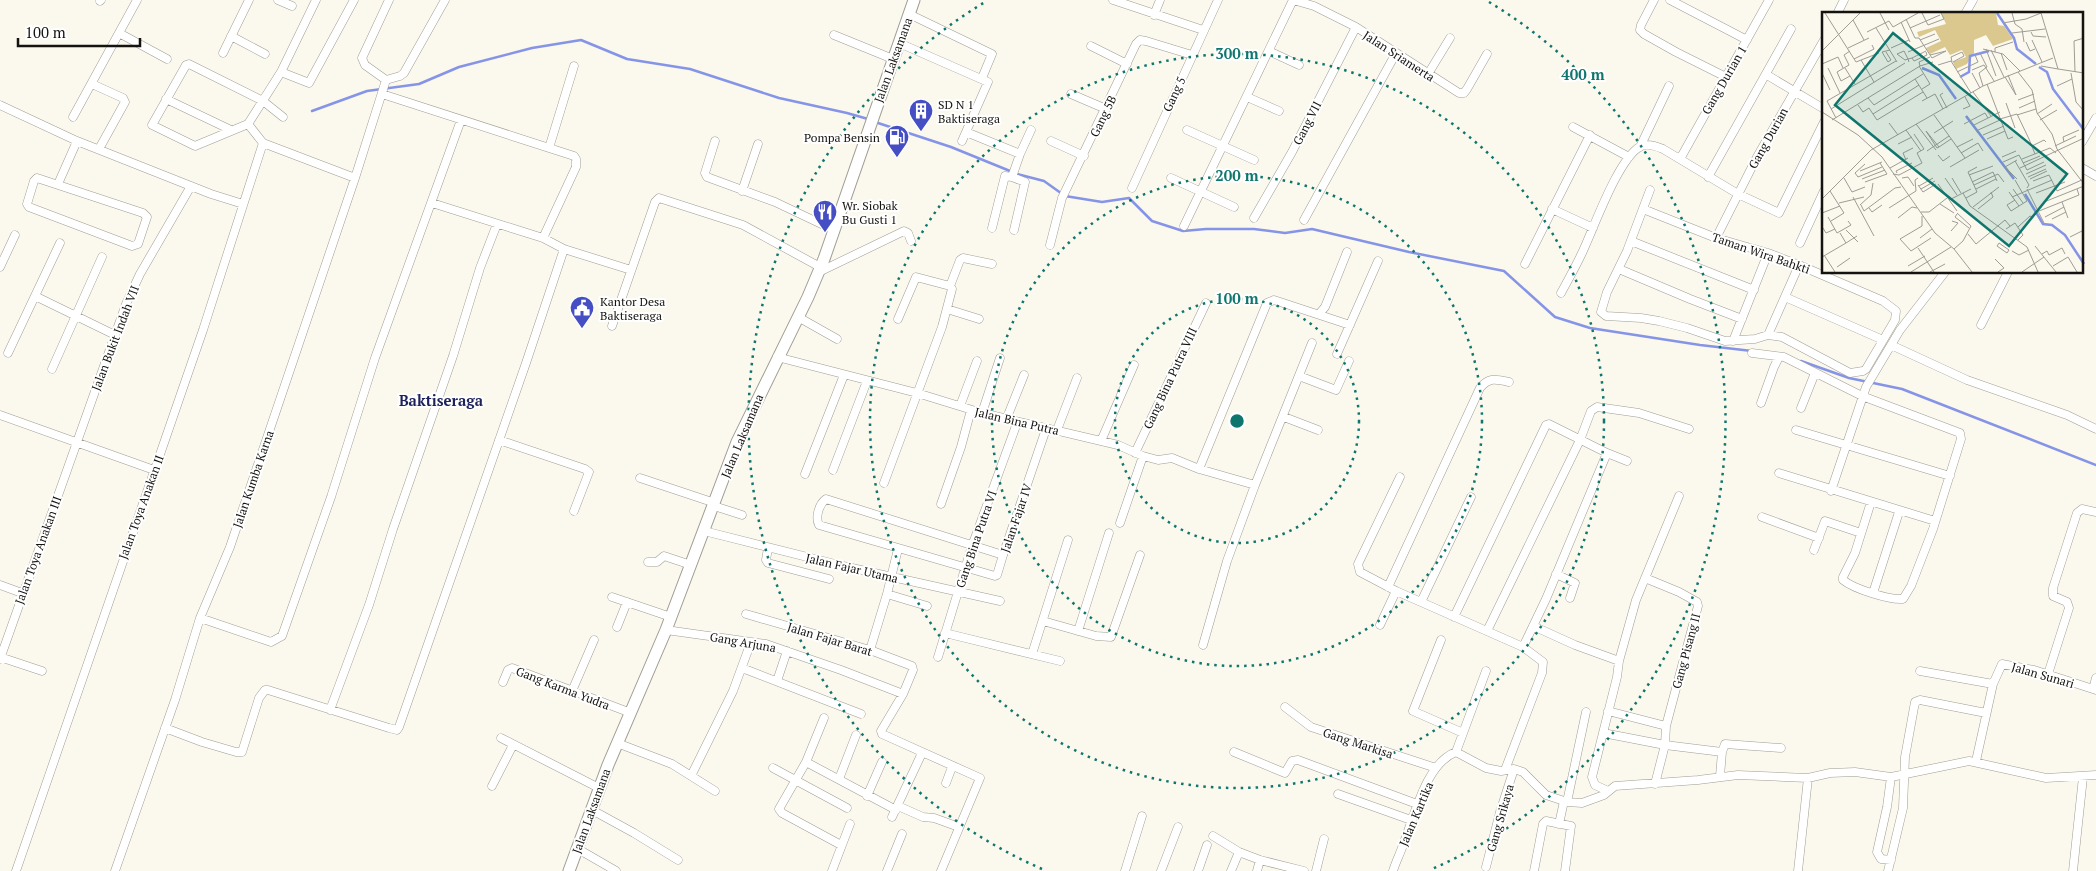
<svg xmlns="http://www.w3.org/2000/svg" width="2096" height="871" font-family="'PT Serif',serif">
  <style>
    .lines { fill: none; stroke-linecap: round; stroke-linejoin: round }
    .stream { stroke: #8594e6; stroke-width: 2.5 }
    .street-casing { stroke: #a09d93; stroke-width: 9 }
    .secondary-casing { stroke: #a09d93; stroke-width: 13 }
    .street { stroke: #fff; stroke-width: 8 }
    .secondary { stroke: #fff; stroke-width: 11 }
    .ring { fill: none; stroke: #0f766e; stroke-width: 2.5; stroke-dasharray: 2.5 5 }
    .labels { text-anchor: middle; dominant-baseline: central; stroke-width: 4; stroke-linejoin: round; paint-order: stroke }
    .street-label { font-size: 12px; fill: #14130f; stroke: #fff }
    .poi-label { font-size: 12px; fill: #14130f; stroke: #fff; text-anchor: start }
    .quarter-label { font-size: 15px; font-weight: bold; fill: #1d225a; stroke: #fff }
    .inset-river { fill: none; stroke: #8594e6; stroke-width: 2.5 }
    .inset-road { fill: none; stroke: #9f9c95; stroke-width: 1 }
    .view { fill: #0f766e; fill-opacity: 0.15; stroke: #0f766e; stroke-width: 2.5 }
    .inset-edge { fill: none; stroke: #14130f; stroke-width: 2.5 }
    .centre { fill: #0f766e; stroke: #fff; stroke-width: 2.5 }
    .ring-label { font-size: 15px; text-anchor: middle; font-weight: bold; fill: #0f766e; stroke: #fff; stroke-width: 4; stroke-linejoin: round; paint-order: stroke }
  </style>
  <rect width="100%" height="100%" fill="#fbf8ee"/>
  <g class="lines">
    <path class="stream" d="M312,111l55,-20 52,-7 40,-17 73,-19 49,-8 46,19 63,10 89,29 68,15 21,6
      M875,122l76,25 59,24
      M1017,174l27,7 21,15 37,6 27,-4 23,23 31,10 23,-2h48l31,4 27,-4 97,23 95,19 51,46 35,11 110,17 52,6
      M1801,361l48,17 53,11 194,76"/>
    <defs>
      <path id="street" d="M278,0l14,6
        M1113,0l90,30
        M1293,0l21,6 42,21 103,66h5l3,-4 20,-35
        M1654,0l-13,25 -1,5 4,4 32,18 50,25
        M1670,0l77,40
        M100,1l1,-1
        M909,14l83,40 -10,24
        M1837,14l7,-14
        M1965,14l8,-14
        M1154,15l6,-15
        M119,33l48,26
        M834,35l59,24
        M231,36l34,18
        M899,43l89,39 -26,59
        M1091,46l36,18
        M1269,51l30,14
        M223,53l26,-53
        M281,72l28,11 45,-83
        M1428,74l22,-36
        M1767,75l57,34
        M386,80l14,-4 4,-3 41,-73
        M386,80l-21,-15 -3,-7 27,-58
        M92,84l31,14 2,4 -26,47
        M382,94l192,62 2,3v8l-33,71
        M1071,94l35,15
        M1247,97l32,14
        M166,99l65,31
        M0,105l77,36 134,53 32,10
        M73,117l64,-117
        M283,117l-20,-16 -74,-37 -3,1 -34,60 43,21 53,-22 33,-52 35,-72
        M248,124l15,19
        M1573,127l56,30
        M1187,130l67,30
        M966,132l54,22 11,-24
        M715,141l-10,32 2,4 68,25 59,28
        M1051,141l33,15
        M2082,142l14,-24
        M263,143l92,35
        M1640,147l29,-61
        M549,148l25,-82
        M1680,159l89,-159
        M2082,168l14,8
        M1012,177l13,5 -11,48
        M1708,177l83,-148
        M37,178l106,35 4,4 -9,27 -6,2 -103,-39 -2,-3 7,-23z
        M1171,178l63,29
        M58,184l19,-43
        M1132,188l86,-188
        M742,191l16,-47
        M432,203l111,35 21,11 67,21
        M1552,209l41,19
        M1643,209l73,29 52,15 31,12 84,36 13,10 -1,9 -29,49 -3,2 -13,2 -68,-36 -14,-2 -13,4 -30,2 -38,-13 -28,-7 -18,-3 -35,-2 -5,-4 6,-20 20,-41 23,-61
        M1254,218l38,-66 64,-125
        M1304,220l92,-167
        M1184,226l109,-226
        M992,228l13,-52 7,1 8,-23
        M1716,238l41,-81 67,-117
        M1631,241l123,49
        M1800,243l24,-52
        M1050,245l12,-47 74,-154 4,-4 6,1 46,14
        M1525,264l65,-129
        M0,267l15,-32
        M1619,269l71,30 52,20
        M819,272l85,-41 4,2 3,8
        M1561,293c7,-13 15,-27 21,-40 12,-25 36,-95 59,-107 7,-3 15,0 22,3l75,45 41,19 45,-91
        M35,296l80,39
        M1785,297l98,43
        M947,309l32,10
        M1319,314l6,-7 22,-55
        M798,317l39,22
        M898,319l18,-42 34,9
        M1981,325l27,-53
        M612,326l43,-124 4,-4 84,27 77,42
        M1768,335l31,-70
        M1733,341l35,-88
        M1891,345l76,35 100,35 29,14
        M8,353l52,-110
        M1752,353l32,4 78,39 98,37 1,6 -28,90 -22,57 -8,13c-14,1 -49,-10 -60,-19v-3l12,-24 16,-51
        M1337,354l41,-93
        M777,357l140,36 65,20 136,32 25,11 15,4 14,-2 27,11 56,16
        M52,369l50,-112
        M1299,376l37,14 13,-29
        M1761,403l13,-36 5,-10
        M960,406l17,-45
        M1801,408l14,-35
        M982,413l18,-55
        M0,415l154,55
        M1284,417l34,13
        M1006,420l18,-45
        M1057,430l20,-52
        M1796,430l154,46
        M499,440l86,29 4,3 -15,39
        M1101,441l33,-76
        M1135,453l71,-150
        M1199,469l68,-166 7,-3 76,25
        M833,470l34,-89
        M1779,473l156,48
        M805,474l39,-99
        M1400,477l-42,87 2,8 36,19 127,56 20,15 -1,11 -37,97
        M640,478l75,25
        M884,483l58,-156 10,-38 -2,-3 10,-26 3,-2 29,6
        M1831,491l35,-104 34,-57 45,-58
        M941,504l20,-57 10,-37
        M714,506l28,9
        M1762,517l57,21
        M1120,523l23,-67
        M704,531l139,35 157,35
        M768,548l-2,12 2,3 61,16
        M1814,550l11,-29 36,12
        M1003,555l-177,-56c-7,5 -11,18 -7,26l176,51 2,-1 6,-20 43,-126
        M648,562h9l7,-6 27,9
        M1556,574l19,9 -5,15
        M1645,578l34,14 18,10 1,4 -32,120 -1,19 -10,39
        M0,585l22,8
        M1388,587l92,-199c9,-11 16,-9 29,-6
        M1873,593l26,-81
        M887,594l40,12
        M612,597l59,20
        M1421,602l50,-105
        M746,614l124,36 42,16 1,4 -10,24 -22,37 1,3 98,44 -39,93
        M1454,617l92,-192 3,-1 58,29 20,8
        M200,618l71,24 11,-6 49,-139 44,-139 86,-238
        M1043,621l53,15 15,1 29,-82
        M1380,625l16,-34
        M1533,626l42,19 44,16
        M617,627l10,-25
        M666,630l100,14 75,26 62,24
        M1078,631l31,-98
        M1487,631l93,-191 11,-29 6,-4 42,6 50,16
        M945,633l115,28
        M1441,640l-28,71 50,22
        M1203,645l24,-84 28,-76 57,-142
        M1523,647l23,-48 61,-146
        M870,650l17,-56 11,-45
        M1032,654l36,-114
        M0,657l42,14
        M938,657l34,-111 45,-123
        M0,659l126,-355 14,-30 51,-88
        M742,668l119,46
        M1920,671l73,13
        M2048,674l21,-66 -2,-6 -14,-6v-8l24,-75 5,-4 14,3
        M777,681l10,-30
        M503,682l5,-12 4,-2 119,45
        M2093,689l3,-11
        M572,691l22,-51
        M1285,707l26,20 125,41
        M330,710l39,-105 24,-76 60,-173 27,-88 17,-44
        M1608,711l58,15
        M824,718l-18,44 -27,47 3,4 59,32
        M165,728l37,14 34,10h6l17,-54 6,-8h3l121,38 8,2 2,-3 127,-364 38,-114
        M1603,733l62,12 57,7
        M501,738l98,50
        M617,743l55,21 43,27
        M1234,752l51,21 7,-12 6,-1 119,44
        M1456,752l30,-81
        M1976,761l17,-77 9,-20 32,6 62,20
        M806,762l90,48
        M773,768l74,40
        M691,776l42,-85 18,-49
        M1720,776l2,-24 3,-8 56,4
        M839,779l17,-44
        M946,783l6,-16
        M492,786l21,-41
        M1608,791l-13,-6 -3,-8 25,-100 2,-16 17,-61 43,-104
        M1338,794l73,26
        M867,796l15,-34
        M1567,802l19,-90
        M898,806l25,11 11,1 25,9
        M592,810l42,23 44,27
        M892,817l30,-64
        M1559,824l5,-23
        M1213,836l26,16 21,8 44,11
        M578,849l38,22
        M1891,860l-10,-1 -4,-7 10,-45 4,-30
        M1486,867l14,-55 14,-43
        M16,871l187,-541 60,-187
        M115,871l60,-171 25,-82 30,-71 125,-369 31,-98
        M832,871l18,-47
        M887,871l15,-37
        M1125,871l17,-55
        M1161,871l17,-44
        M1198,871l9,-26
        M1231,871l8,-19
        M1257,871l3,-11
        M1316,871l8,-32
        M1393,871c3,-10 8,-19 11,-29 11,-27 22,-79 52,-90l30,16 15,3 13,-2 9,3 23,23 21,7 15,1 22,-8 11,-9 83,-6 40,-5 70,3 22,-5 25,-1 36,5 78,-16 77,17 50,-3
        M1534,871l9,-47 3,-3 25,5 -6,45
        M1798,871l10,-93
        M1888,871l15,-63 2,-51 10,-55 5,-2 66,13
        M2073,871l10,-94"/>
      <path id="secondary" d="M569,871l39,-106 58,-135 71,-188 71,-145 16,-38 90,-259"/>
    </defs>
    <use href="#street" class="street-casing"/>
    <use href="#secondary" class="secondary-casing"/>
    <use href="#street" class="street"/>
    <use href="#secondary" class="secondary"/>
  </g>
  <g class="ring">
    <circle cx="1237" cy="421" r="122"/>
    <circle cx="1237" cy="421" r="245"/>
    <circle cx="1237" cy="421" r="367"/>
    <path d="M1042 869A489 489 0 0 1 985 2M1489 2A489 489 0 0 1 1432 869"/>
  </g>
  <defs>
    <symbol id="building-pin" viewBox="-11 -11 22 30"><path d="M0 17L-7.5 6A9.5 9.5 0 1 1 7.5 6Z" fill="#464ec3" stroke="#fff"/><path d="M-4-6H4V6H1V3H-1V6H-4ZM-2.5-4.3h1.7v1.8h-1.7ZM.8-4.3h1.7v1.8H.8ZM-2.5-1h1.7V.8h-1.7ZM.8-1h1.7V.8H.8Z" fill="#fff"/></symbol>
    <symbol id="fuel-pin" viewBox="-11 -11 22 30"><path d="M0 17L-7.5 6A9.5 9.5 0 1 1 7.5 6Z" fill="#464ec3" stroke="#fff"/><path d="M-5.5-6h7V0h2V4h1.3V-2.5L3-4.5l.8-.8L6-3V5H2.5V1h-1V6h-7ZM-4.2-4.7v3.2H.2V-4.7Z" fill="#fff"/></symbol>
    <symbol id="restaurant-pin" viewBox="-11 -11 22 30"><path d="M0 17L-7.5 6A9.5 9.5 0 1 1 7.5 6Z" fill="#464ec3" stroke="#fff"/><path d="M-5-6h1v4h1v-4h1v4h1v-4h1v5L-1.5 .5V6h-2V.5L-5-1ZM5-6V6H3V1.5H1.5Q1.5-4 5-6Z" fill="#fff"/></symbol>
    <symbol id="civic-pin" viewBox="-11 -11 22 30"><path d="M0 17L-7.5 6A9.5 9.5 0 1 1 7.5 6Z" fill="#464ec3" stroke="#fff"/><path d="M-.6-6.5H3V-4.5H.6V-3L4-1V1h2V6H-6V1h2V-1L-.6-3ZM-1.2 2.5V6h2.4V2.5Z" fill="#fff"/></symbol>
  </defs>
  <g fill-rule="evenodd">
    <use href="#building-pin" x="907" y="97" width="28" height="38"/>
    <use href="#fuel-pin" x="883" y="123" width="28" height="38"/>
    <use href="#restaurant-pin" x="811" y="198" width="28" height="38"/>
    <use href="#civic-pin" x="568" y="294" width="28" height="38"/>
  </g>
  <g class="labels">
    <g class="street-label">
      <text transform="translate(1399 56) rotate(33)">Jalan Sriamerta</text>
      <text transform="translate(893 60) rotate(-70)">Jalan Laksamana</text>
      <text transform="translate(1724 80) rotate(-60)">Gang Durian 1</text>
      <text transform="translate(1174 94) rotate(-65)">Gang 5</text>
      <text transform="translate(1103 116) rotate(-64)">Gang 5B</text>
      <text transform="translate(1307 123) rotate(-63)">Gang VII</text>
      <text transform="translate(1768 138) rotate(-61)">Gang Durian</text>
      <text transform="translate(1761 253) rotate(19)">Taman Wira Bahkti</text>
      <text transform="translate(115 338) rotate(-69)">Jalan Bukit Indah VII</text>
      <text transform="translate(1170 378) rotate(-65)">Gang Bina Putra VIII</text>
      <text transform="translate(1017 421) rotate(13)">Jalan Bina Putra</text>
      <text transform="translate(742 436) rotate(-67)">Jalan Laksamana</text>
      <text transform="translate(253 479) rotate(-71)">Jalan Kumba Karna</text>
      <text transform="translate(141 507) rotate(-70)">Jalan Toya Anakan II</text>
      <text transform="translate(1016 518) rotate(-71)">Jalan Fajar IV</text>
      <text transform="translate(976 539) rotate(-71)">Gang Bina Putra VI</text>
      <text transform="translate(38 550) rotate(-70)">Jalan Toya Anakan III</text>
      <text transform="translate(852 568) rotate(13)">Jalan Fajar Utama</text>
      <text transform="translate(830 639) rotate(17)">Jalan Fajar Barat</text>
      <text transform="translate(743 642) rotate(10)">Gang Arjuna</text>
      <text transform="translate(1686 651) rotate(-75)">Gang Pisang II</text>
      <text transform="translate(2043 675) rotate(16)">Jalan Sunari</text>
      <text transform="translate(563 688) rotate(21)">Gang Karma Yudra</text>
      <text transform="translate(1358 743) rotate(18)">Gang Markisa</text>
      <text transform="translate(591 811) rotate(-70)">Jalan Laksamana</text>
      <text transform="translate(1416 814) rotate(-67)">Jalan Kartika</text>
      <text transform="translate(1500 818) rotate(-74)">Gang Srikaya</text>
    </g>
    <g class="poi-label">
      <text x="938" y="104">SD N 1<tspan x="938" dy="14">Baktiseraga</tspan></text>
      <text x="880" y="137" text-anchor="end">Pompa Bensin</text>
      <text x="842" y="205">Wr. Siobak<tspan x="842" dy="14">Bu Gusti 1</tspan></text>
      <text x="600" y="301">Kantor Desa<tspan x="600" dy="14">Baktiseraga</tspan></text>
    </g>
    <g class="quarter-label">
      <text x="441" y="400">Baktiseraga</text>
    </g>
  </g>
  <g transform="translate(1822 12)">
    <rect width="261" height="261" fill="#fbf8ee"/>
    <path d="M119,1h55l2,12 6,1 9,13 -20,7 -7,-11 -12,5v13l-7,11 -11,5 -3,-7 13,-5 -4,-7 -12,5 -5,-8 -15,7 -4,-6 15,-7 -6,-11 -16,7 -2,-5 29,-8z" fill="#dac88f"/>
    <path class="inset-river" d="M175,1l17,25 3,11 19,15M217,55l8,5 6,17 31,41M100,56l17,7 17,24M138,65l9,-5 1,-16 19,-5M144,104l48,63M203,182l18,30 9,1 13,10 19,29"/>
    <path class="inset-road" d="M3,1l31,49 23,-9M58,1l9,17M100,1l6,12 16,-6 -3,-6M190,1l3,11 7,5 2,13M219,1l17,56 26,4M84,7l9,19h4l13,20 14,-7M204,7l15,-6M31,8l11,20M79,10l9,20M181,11l23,-4M54,16l21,34M88,16l30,-13M45,20l22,-11 4,6 25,-14M209,20l2,4 13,1M190,21l33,-4M98,28l15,-6M210,28l10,22M204,30l4,9 5,-2M26,36l21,-10M69,36l18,-8M161,37l20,5 17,17M164,37l10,27M169,38l13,27M0,39l38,-38M28,39l-6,4 5,10 -12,7 4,9 9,-5M64,40l5,8 -3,2 -6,-10 8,-2M86,40l31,-13M173,40v-4l18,-6M158,41l7,14 -8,6 4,13M179,41l6,17M108,43l16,-4M90,46l2,3 13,-6 -1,-3M32,47l20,-10 -2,-4M39,48l13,22M87,50l-1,-3 -4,-8 -7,3 8,6 3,-1 4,-1 14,-7M130,50l-1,-5 11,-5 2,4 -11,6M0,52l16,-7 5,11M116,53l13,-4 20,32M97,54l11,18 -8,5M98,54l-1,-4 11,-5M219,54l17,3M6,56l12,25M23,56l10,16M150,58l12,-5 10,16M135,60l21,-10 -3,-7M196,60l14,18 5,23 15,21 5,15 27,35M253,60l-1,-31 10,-3M0,61l8,17M150,61l8,15M249,61l5,29 8,9M183,65l11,18 -8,-20M93,67l12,19M165,72l21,55 5,-2M235,74l15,-7M151,80l18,24M121,81l-3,2 7,13M46,86l6,7 49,-31M196,88l16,-6M100,89l13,-7 8,15M184,91l9,25M36,93l5,7 6,-4 8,12 46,-28M197,96l16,-7M9,97l74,-46M141,97l7,-3 -5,-9M0,100l36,23 24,22 53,76 19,16 18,23M51,102l46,-29M215,102l15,-10M112,103l31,43M195,103l19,-6M14,106l-9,-17 69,-40M178,107l17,-5 12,25M10,108l88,-54 13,-4M218,108l17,-10M67,111l9,12M94,112l20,26M142,112l21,-11 3,5M152,113l26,-13M84,118l15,21M154,119l24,-11M112,121l19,-12M161,123l21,-9M165,127l18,-8M207,127l6,15M242,130l-1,-5 16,-7M76,132l14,-7M210,134l12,-6 2,2M233,134l21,-10M117,135l-13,-16 11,17 2,-1 12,-8M135,135l16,-8M105,139l22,-15M139,141l17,-10 5,8M116,143l5,6 7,-5M180,145l14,-6M200,147l28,-11 6,5M84,148l-3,-7 10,-5M193,149l14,24 -2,3M181,150l16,-7 8,15 17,-8M201,151l17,-7M43,152l-10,9 3,4 24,-10M128,155l29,-17M68,156l18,-10M198,156l64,-30M38,159l22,-9M75,161l-1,-2 16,-8M71,162l6,1 23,-12 -5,-10 7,-4 -10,-15M204,162l20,-9M147,163l24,-9M206,165l18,-8M22,166l8,14 13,-5M80,166l6,-1 6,9M123,166l12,17M130,166l9,15M40,167l23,-9M195,167l-12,-12 12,-7M208,167l17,-8M211,169l16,-6 8,16 27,-12M43,170l22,-8 -7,-11M150,170l21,-10 4,9M116,172l19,27M96,173l5,7 13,-8M152,173l24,-11 6,8M97,174l14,-8M99,177l14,-8M154,177l20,-10M191,177l10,14M205,177l17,34M8,179l14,22 -13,8M187,180l10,14M141,181l7,13 57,41 11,25M214,181l29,-11M86,184l8,-5 -1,-11 3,-2M31,185l21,39M190,185l40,-17M144,186l11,-6 -9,-20 9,-5M0,187l49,-49 112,-64 70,-28M127,188l22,-11M193,188l-8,5 4,6 16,-10 -12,-21M222,190l40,-16M240,190l6,16M17,191l25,-6M118,192l14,9M38,193l11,-10 2,-12M39,193l3,6 31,-23 6,-1M151,195l26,-20M47,196l3,4 10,-7M67,196l19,-12M156,197l15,-12 -2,-5M217,199l40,-16 -2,-6M99,200h8l18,-14M0,201l18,-7M135,202l-2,3 14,11M100,204v10l-22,13 11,12 20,-13M6,205l9,16 14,-8 -3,-4M223,205l19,-10M76,206l14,-11 5,1M230,207l14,-7M196,215l12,-11 3,1M1,216l3,5 9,-4M184,217l9,-6 8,12 -5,5M24,218l12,12M129,219l7,-8 -6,-2M18,221l6,10 11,-7M146,222l8,10 29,-24 5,6M248,225l14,-7M98,226l12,-9M177,231l10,7 -2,3 -10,-7zM213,234l21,26M96,236l16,24M132,237l9,-8 8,-15 -14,-13M190,239l7,4 10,-5M220,242l5,-3 2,4 13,-7 3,6M2,243l11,17M0,245l24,-14M173,247l9,9 -6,4M86,254l17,-10M231,254l15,-9 9,15M15,255l13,-9M89,260l40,-25M108,260l15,-8M200,260l22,-15"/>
    <path class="view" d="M71,21l174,141 -58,72 -174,-141z"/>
    <rect width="261" height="261" class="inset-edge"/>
  </g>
  <circle cx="1237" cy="421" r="8" class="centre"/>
  <g class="ring-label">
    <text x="1237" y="59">300 m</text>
    <text x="1583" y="80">400 m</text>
    <text x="1237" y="181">200 m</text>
    <text x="1237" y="304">100 m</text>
  </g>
  <path d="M18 38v8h122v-8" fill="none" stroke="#14130f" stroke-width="2.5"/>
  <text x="25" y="38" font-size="15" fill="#14130f" stroke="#ffffff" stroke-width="4" paint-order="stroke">100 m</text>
</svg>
